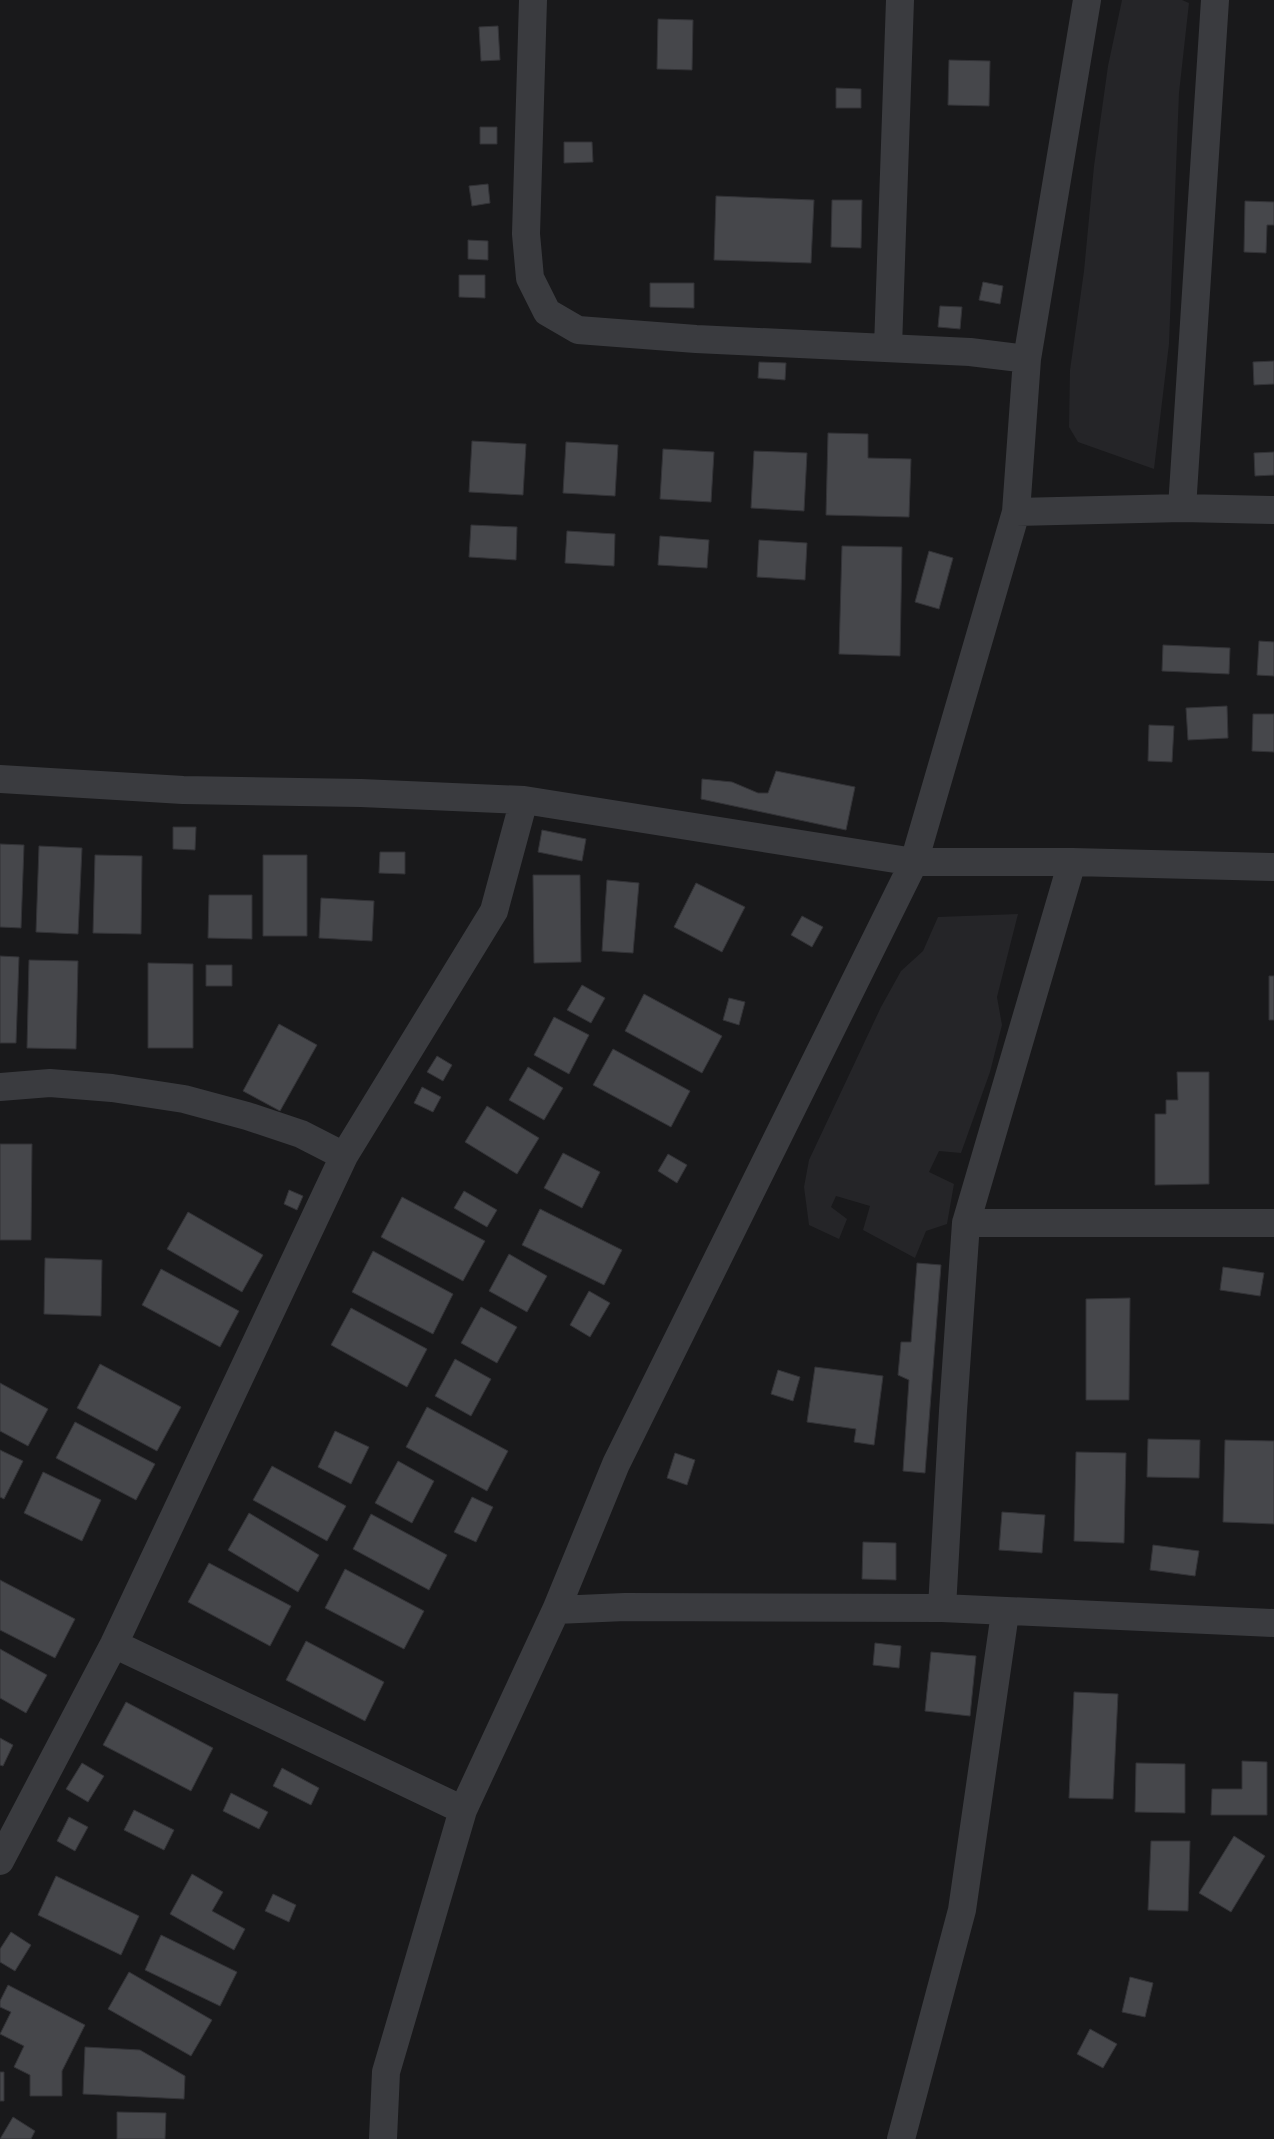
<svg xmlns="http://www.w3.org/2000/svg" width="1274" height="2139" font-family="'Open Sans',sans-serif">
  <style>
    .built { fill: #252528 }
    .building { fill: #46474b; stroke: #333337 }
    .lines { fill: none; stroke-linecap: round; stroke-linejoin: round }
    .minor { stroke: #3a3b3f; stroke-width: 28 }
  </style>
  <rect width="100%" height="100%" fill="#19191b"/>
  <path class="built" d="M1122,0h60l7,3 -10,90 -10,251 -15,125 -76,-27 -9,-15 1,-57 14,-99 10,-105 14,-100z
    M1018,914l-21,83 5,28 -12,47 -29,81 -22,-2 -10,21 25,12 -7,40 -21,7 -11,27 -52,-28 7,-24 -34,-10 -5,11 16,12 -8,20 -30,-14 -5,-38 5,-27 72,-153 20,-36 22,-20 15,-34z"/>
  <path class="building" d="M658,19l35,1 -1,50 -35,-1z
    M498,26l2,34 -19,1 -2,-34z
    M949,60l41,1 -1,45 -41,-1z
    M836,88l25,1v19h-25z
    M480,127h17v17h-17z
    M564,142h28l1,20 -29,1z
    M488,184l2,19 -18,3 -3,-20z
    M716,196l98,4 -3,63 -97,-3z
    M832,200h30l-1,48 -30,-1z
    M1245,201l29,1v23h-7l-1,28 -22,-1z
    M468,240l20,1v19l-20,-1z
    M459,275h26v23l-26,-1z
    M983,282l20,4 -3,18 -21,-4z
    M650,283h44v25l-44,-1z
    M940,306l22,1 -2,22 -22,-2z
    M1274,361v23l-20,1 -1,-23z
    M759,362l27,1 -1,17 -27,-2z
    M828,433l40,1v24l43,1 -2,58 -83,-2z
    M472,441l54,3 -3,51 -54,-3z
    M566,442l52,3 -3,51 -52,-3z
    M663,449l51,3 -3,50 -51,-3z
    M754,451l53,2 -3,58 -53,-3z
    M1274,452v23l-19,1 -1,-23z
    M471,525l46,2 -1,33 -47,-3z
    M567,531l48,3 -1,32 -49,-3z
    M660,536l49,4 -2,28 -49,-3z
    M759,540l48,3 -2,37 -48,-3z
    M842,546l60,1 -2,109 -61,-2z
    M929,551l24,7 -14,51 -24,-7z
    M1259,641l15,1v34l-17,-1z
    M1163,645l67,3 -1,26 -67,-3z
    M1227,706l1,32 -40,2 -2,-32z
    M1253,714h21v38l-22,-1z
    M1149,725l25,1 -2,36 -24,-1z
    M776,771l79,16 -9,43 -145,-31 1,-20 30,3 26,11h10z
    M173,827h23l-1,23 -22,-1z
    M542,830l44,9 -4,22 -44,-9z
    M0,844l24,1 -3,83 -21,-1z
    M39,846l43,2 -4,86 -42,-2z
    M380,852h25v22l-26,-1z
    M95,855l47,1 -1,78 -48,-1z
    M263,855h44v81h-44z
    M533,875h47l1,87 -47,1z
    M607,880l32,3 -6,70 -31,-2z
    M696,883l49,24 -23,45 -48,-25z
    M209,895h43v44l-44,-1z
    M321,898l53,3 -2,40 -53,-3z
    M802,916l21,11 -11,20 -21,-12z
    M0,956l19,1 -3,86h-16z
    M29,960l49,1 -2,88 -49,-1z
    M148,963l45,1v84h-45z
    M206,965h26v21h-26z
    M1269,976h5v44h-5z
    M582,985l23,13 -14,25 -24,-13z
    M644,994l78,42 -20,37 -77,-42z
    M729,998l16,4 -6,23 -16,-5z
    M554,1017l35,18 -20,39 -35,-19z
    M279,1024l38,21 -37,66 -37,-20z
    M613,1049l77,42 -19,36 -78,-42z
    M437,1056l15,9 -9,16 -16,-9z
    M528,1067l35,21 -19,32 -35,-20z
    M1177,1072h32v112l-54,1v-71h11v-14h12z
    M422,1087l19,10 -8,15 -19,-9z
    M487,1106l52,32 -22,36 -52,-32z
    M0,1144h32l-1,96h-31z
    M563,1153l37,19 -18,36 -38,-20z
    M668,1154l19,11 -10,18 -19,-12z
    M289,1190l14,6 -6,14 -13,-6z
    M464,1191l33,19 -10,17 -33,-19z
    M402,1197l83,44 -22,40 -82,-44z
    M540,1209l82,41 -18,35 -82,-40z
    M188,1212l75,43 -21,37 -75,-43z
    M373,1251l80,43 -20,40 -81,-42z
    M509,1254l38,22 -20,36 -38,-21z
    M45,1258l57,2 -1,56 -57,-2z
    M917,1263l24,2 -16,208 -22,-2 6,-91 -11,-5 3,-33h10z
    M1223,1267l41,6 -4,23 -40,-6z
    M161,1269l78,42 -19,36 -78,-42z
    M589,1291l21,12 -20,34 -20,-12z
    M1130,1298l-1,102h-43v-101z
    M481,1307l36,20 -20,36 -36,-20z
    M351,1308l76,41 -20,38 -76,-42z
    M455,1359l36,20 -20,37 -36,-20z
    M100,1364l81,43 -24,44 -80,-43z
    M815,1367l68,9 -9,69 -20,-3 2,-13 -49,-7z
    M778,1370l22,7 -7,24 -22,-7z
    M0,1383l48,26 -20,37 -28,-15z
    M427,1407l81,44 -21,40 -81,-44z
    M75,1422l80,42 -19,36 -80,-42z
    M335,1431l34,16 -18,37 -33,-17z
    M1148,1439l52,1 -1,38 -52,-1z
    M1225,1440l49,1v83l-51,-2z
    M0,1450l23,11 -19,38 -4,-2z
    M1076,1452l50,1 -2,90 -50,-2z
    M675,1453l20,7 -8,25 -20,-7z
    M398,1461l36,20 -22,42 -37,-20z
    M272,1466l74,40 -19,35 -74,-41z
    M43,1472l58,28 -19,41 -58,-28z
    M472,1497l21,10 -17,35 -22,-10z
    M1002,1512l43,3 -3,38 -43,-3z
    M249,1513l70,42 -21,37 -70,-42z
    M371,1514l76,41 -18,35 -76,-41z
    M863,1542l33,1v37l-34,-1z
    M1153,1545l46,6 -4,25 -45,-6z
    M209,1563l82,43 -21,40 -82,-44z
    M345,1569l79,42 -20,38 -79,-41z
    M0,1580l75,39 -20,39 -55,-28z
    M306,1641l78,41 -19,39 -79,-41z
    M875,1643l26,3 -2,22 -26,-3z
    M0,1649l47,26 -21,38 -26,-15z
    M931,1652l45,4 -6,60 -45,-5z
    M1074,1692l44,2 -5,105 -44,-1z
    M126,1702l87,46 -22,43 -88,-46z
    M0,1738l13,7 -10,21 -3,-1z
    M1242,1761l25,1v53h-56l1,-26h30z
    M82,1763l22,13 -16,26 -22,-13z
    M1136,1763l49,1v49l-50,-1z
    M282,1768l37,20 -8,17 -38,-19z
    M231,1793l37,19 -9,17 -36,-18z
    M134,1810l40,20 -10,20 -40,-20z
    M69,1817l19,10 -13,24 -18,-10z
    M1234,1836l31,20 -34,56 -32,-19z
    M1151,1841h39l-2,70 -40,-1z
    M192,1874l31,18 -11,19 33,18 -11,21 -64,-36z
    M56,1876l83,40 -18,39 -83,-40z
    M273,1894l23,11 -7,17 -24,-11z
    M11,1932l20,13 -16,26 -15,-9v-13z
    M161,1935l76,37 -17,34 -75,-36z
    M129,1972l83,48 -21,36 -83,-47z
    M1130,1977l23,6 -8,34 -23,-5z
    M8,1985l77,40 -23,46v25h-32v-21l-16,-8 10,-21 -24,-12 11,-22 -11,-5v-6z
    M1090,2029l27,15 -14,24 -26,-14z
    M85,2047l55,3 45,26 -1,23 -101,-5z
    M0,2072h4v29h-4z
    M117,2112l49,1 -1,26h-48z
    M13,2117l22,14 -4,8h-31z"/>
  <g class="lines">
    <path class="minor" d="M533,0l-7,234 4,44 17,34 31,18 118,9 274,13 57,7
      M888,347l12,-347
      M1182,508l33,-508
      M1016,512l166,-4 92,2
      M0,779l183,11 178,3 163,7 390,62h158l202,5
      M0,1087l50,-4 62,5 72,11 63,17 54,18 43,22
      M966,1223h308
      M942,1608l11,-197 13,-188 106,-361
      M556,1610l69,-3 317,1 332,15
      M114,1644l349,166
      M0,1861l114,-217 230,-488 150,-245 30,-111
      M383,2139l3,-67 77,-262 93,-200 60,-146 298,-602 102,-350 11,-153 60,-359
      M901,2139l61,-229 43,-297"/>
  </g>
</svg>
